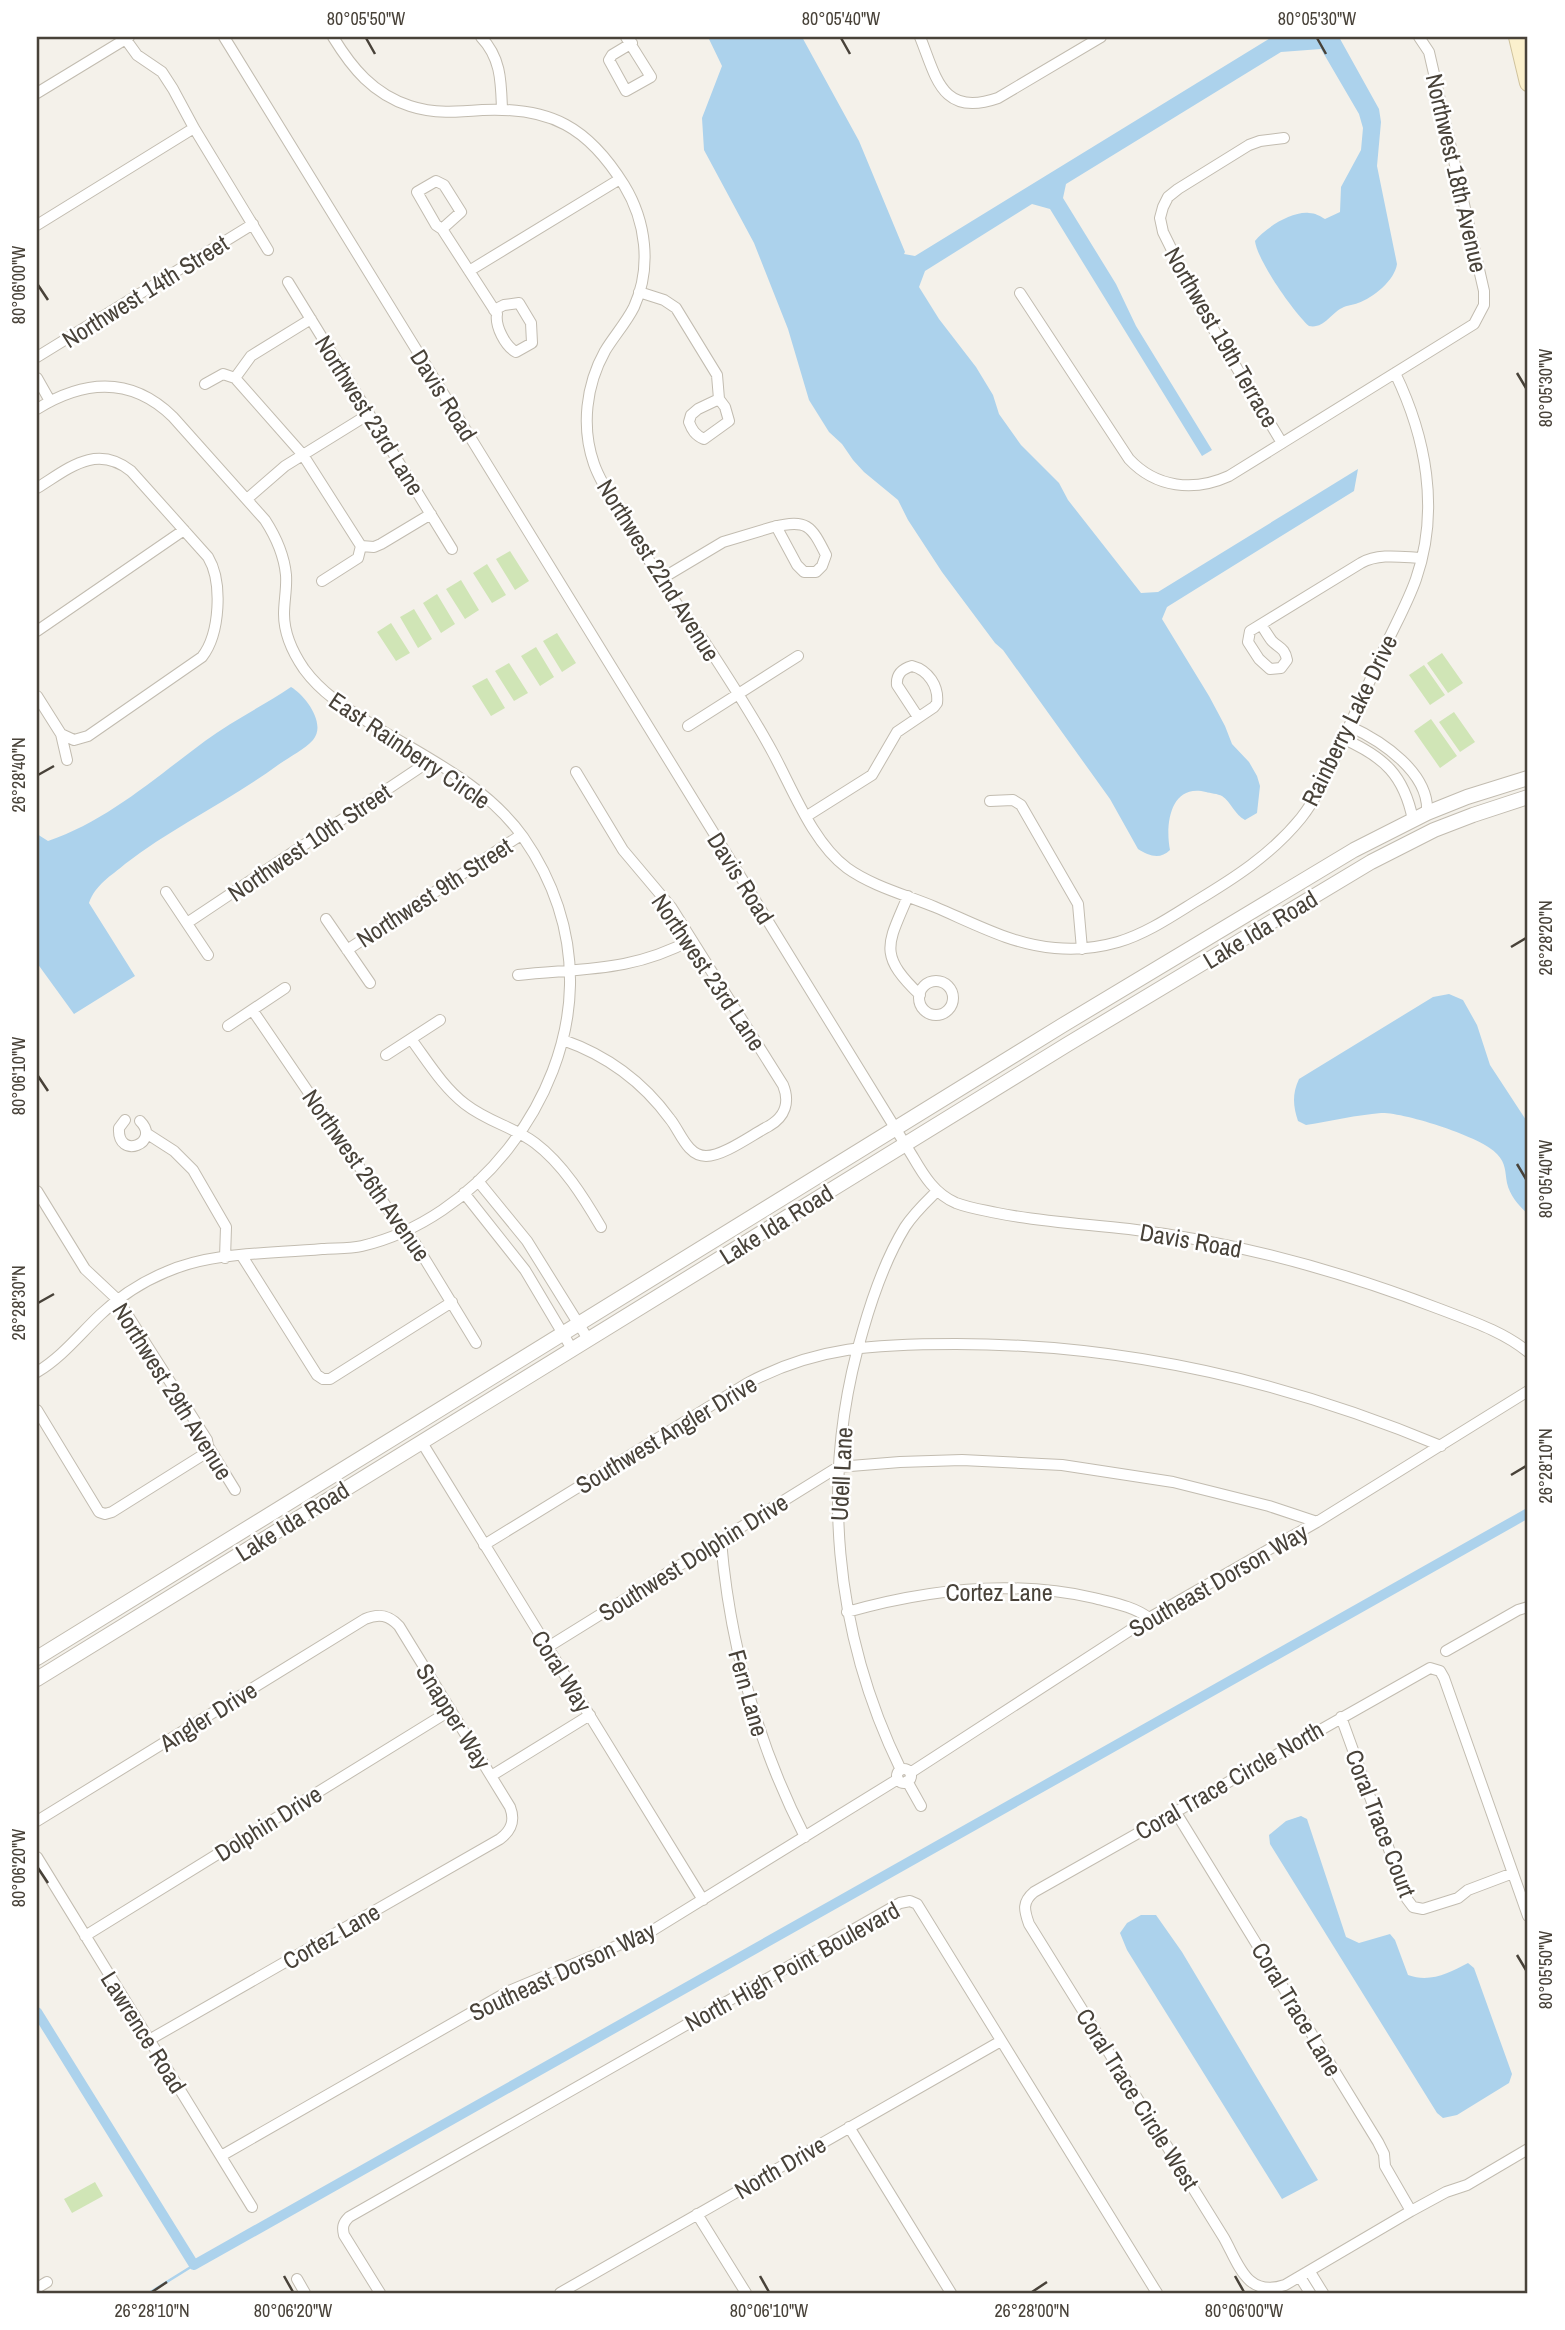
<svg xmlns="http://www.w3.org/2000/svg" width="1565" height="2330" font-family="'Archivo Narrow',sans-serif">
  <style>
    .green { fill: #d0e5b6 }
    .water { fill: #acd2ec }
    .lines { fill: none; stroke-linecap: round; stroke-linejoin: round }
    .stream { stroke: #acd2ec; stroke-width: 2.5 }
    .canal { stroke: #acd2ec; stroke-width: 10 }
    .minor-casing { stroke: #c2bcb0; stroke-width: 12 }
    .tertiary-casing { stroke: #c2bcb0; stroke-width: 16 }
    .secondary-casing { stroke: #d0c39d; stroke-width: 18 }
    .minor { stroke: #fff; stroke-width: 10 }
    .tertiary { stroke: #fff; stroke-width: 14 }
    .secondary { stroke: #fbf0cd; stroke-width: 16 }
    .ticks { fill: none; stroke: #484239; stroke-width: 2.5 }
    .labels { text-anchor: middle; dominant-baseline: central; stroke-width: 5; stroke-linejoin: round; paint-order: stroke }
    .street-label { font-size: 24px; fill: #484239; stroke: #fff }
    .neatline { fill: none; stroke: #484239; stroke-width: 2.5 }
    .ticks-label { font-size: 18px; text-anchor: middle; fill: #484239 }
  </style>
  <rect width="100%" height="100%" fill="#f4f1ea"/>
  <path class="green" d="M510,551l19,30 -14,9 -19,-31z
    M487,564l19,31 -14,8 -19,-30z
    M461,580l18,30 -14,9 -19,-30z
    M437,594l18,30 -14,9 -18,-30z
    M414,609l18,30 -14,9 -18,-31z
    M391,623l19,30 -14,8 -19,-29z
    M557,633l19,30 -14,9 -19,-31z
    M536,647l18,30 -14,9 -19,-30z
    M1442,653l21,30 -15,10 -21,-30z
    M509,663l19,30 -14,8 -19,-30z
    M1424,665l21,30 -15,10 -21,-30z
    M487,678l18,30 -14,8 -19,-30z
    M1454,712l21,30 -15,10 -21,-30z
    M1431,719l26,37 -17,12 -26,-37z
    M95,2182l8,14 -31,17 -8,-14z"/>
  <path class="water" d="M708,37h94l57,104 46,111 -1,2 11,2 357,-219h67l40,72 2,13 -4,44 20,98c-2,16 -24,34 -39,39 -5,2 -11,2 -16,5 -12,6 -18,21 -33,18 -15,-13 -52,-66 -54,-85 10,-13 37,-30 54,-28 6,0 11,3 16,6l15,-7 1,-25 20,-37 2,-22 -4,-14 -38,-65 -40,3 -215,132 -3,14 53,86 20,42 76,124 -10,6 -152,-247 -18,-5 -107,67 -6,16 20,32 37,48 17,28 6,19 22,31 38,38 9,17 73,93 17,-1 200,-123 -4,22 -187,116 -5,12 47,77 16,30 7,18 17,18 8,14 3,10 -3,27 -12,7c-10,-5 -14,-18 -23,-24 -4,-2 -12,-3 -16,-4 -36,-9 -41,33 -36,58 -10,10 -21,6 -32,-1l-28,-50 -107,-149 -8,-7 -53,-71 -34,-52 -10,-20 -34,-28 -11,-12 -11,-16 -13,-12 -20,-32 -21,-71 -34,-86 -50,-93 -2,-32 20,-52z
    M291,687c14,8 36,37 22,53 -9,10 -24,17 -35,25 -49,36 -105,62 -153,99 -14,12 -30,21 -36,39l46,73 -61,38 -37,-51v-129l11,7c59,-20 107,-63 157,-100 27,-20 58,-35 86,-54z
    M1449,994l14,6 14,25 13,40 38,58v91c-9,-8 -18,-18 -21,-31 -2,-11 -1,-20 -10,-29 -14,-17 -94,-42 -116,-41 -24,2 -50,8 -75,12l-8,-4c-5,-15 -6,-27 1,-42l134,-82z
    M1301,1816l6,3 39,118 13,6 31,-9 5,6 13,35c22,8 41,-2 60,-12l6,5 38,106 -3,9 -52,32 -14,3 -6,-5 -167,-269 -1,-9 17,-14z
    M1141,1915h15l26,37 136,228 -36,19 -155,-249 -7,-17 7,-10z"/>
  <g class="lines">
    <path class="stream" d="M149,2293l45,-28"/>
    <path class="canal" d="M37,2012l157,253 1334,-752"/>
    <defs>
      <path id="minor" d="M124,37l13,18 25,17 11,17 21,39 74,122
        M224,37l689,1120c11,19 22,37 43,46 13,5 27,7 41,10 44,9 88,11 132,16 106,13 209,41 308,79 31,12 66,23 91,44
        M333,37c19,31 40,57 77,69 24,8 48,6 73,4 68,-3 105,17 141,75 22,36 28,82 10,122 -8,16 -20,29 -29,44 -19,34 -24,76 -11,113 7,20 20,38 31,56 16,27 32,55 50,81 10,15 21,28 31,43 23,35 47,72 67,109 20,37 40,90 74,115 25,18 59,27 88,39 38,16 78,38 120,41 21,2 42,0 63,-6 27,-8 51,-24 75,-39 40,-24 78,-48 108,-85 18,-23 28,-48 40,-74 15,-33 30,-65 44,-97 10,-22 23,-45 31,-68 24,-69 10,-142 -21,-206
        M481,37c20,21 20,44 21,72
        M626,37l25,40 -25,14 -17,-31 3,-5 20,-12
        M920,37c16,39 21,81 78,61l103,-61
        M37,93l92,-56
        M37,225l157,-97
        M442,229l19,-17 -17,-27 -8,-4 -19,11 19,33 6,4 55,85c-2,12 8,32 19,38l16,-9 -1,-20 -12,-20 -15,2 -10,5
        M469,271l151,-92
        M288,282l164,267
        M639,292l25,8 12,8 41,67 2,24 6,8 4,14 -25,18c-9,-4 -12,-9 -15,-17l2,-7 7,-6 21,-10
        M1020,293l109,166c27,29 65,33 100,17l245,-152 10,-19v-14l-55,-239 -10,-15
        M37,357l216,-133
        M37,378l13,23
        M235,378l16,-22 60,-37
        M205,384l18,-10 12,4 68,77 58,91
        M37,409c47,-29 94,-33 136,8l92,103c11,17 19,34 21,55 1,13 -2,26 -2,39 0,21 9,39 20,55 19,26 45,41 72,58 51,31 111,59 147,110 30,43 48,94 47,148 -2,116 -94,234 -208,261 -13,3 -27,2 -40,3 -50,5 -109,2 -156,23 -24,10 -47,25 -66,43 -21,20 -38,42 -63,57
        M1282,443l-82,-136 -37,-75 -3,-14 3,-11 5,-10 10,-8 71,-44 11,-4 24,-3
        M37,488c31,-19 59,-45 94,-17l77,86c15,25 12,77 -6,100l-114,79 -14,4 -13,-6
        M247,499l38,-33 84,-52
        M361,546l13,1 7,-3 50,-30
        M661,579l62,-37 50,-15c34,-8 38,-2 53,28l-4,11 -6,6h-12l-7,-7 -21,-39
        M322,581l36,-23 3,-12
        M1261,625c4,5 7,11 11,16 7,7 13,7 15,19l-6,8 -11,1 -11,-10 -11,-17 2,-11 111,-68c18,-10 40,-6 60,-5
        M37,631l147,-101
        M37,696l24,38 6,26
        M688,726l110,-70
        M1349,726c33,15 81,47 78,87
        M1344,739c40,18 60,36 69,81
        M990,801l23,-1 8,5 57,99 4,45
        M807,816l65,-41 25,-43 37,-25 3,-4c2,-17 -9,-33 -25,-37 -10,3 -16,8 -15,19l21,32
        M166,892l42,63
        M908,896c-20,48 -31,58 12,99
        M326,919l44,64
        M187,923l244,-163
        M347,950l174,-115
        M518,975c65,-7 113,-3 173,-35
        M919 998a17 17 0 1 1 34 0a17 17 0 1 1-34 0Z
        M253,1011l150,220 12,12 61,100
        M228,1026l57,-38
        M411,1039c17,23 32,48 54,65 23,18 49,23 70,39 28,21 49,55 66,84
        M563,1040c43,15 80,42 107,79 10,12 17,37 36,37 18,0 47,-22 63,-30 16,-9 21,-24 14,-41l-112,-178 -48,-57 -47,-78
        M386,1055l54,-35
        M125,1120l-6,8c-2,33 43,15 21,-7
        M146,1133l28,18 19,19 33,57 -1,31
        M478,1181l49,60 61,98
        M37,1191l48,78 33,31 89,140 1,6 27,44
        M464,1193l61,77 47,79
        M242,1256l75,119 6,4h7l122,-77
        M37,1410l62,102 6,2 7,-2 94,-59 2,-7
        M421,1441l282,459
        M721,1541c9,105 36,202 84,296
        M484,1545l262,-161c70,-38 132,-40 210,-40 168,0 330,37 485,102
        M847,1612c81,-23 164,-33 247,-14 19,5 39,8 55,20
        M548,1647l290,-180 62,-5 62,-2 100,5 111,17 96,24 48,16
        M1446,1651l72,-41 10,-3
        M1341,1717l66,182 6,8 10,2 35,-11 10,-8 45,-17
        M897 1776a7 7 0 1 1 14 0a7 7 0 1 1-14 0Z
        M901,1770c-67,-137 -82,-293 -38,-440 10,-35 23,-72 42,-103 9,-14 21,-25 32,-36
        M910,1773l239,-155 168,-96 211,-131
        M491,1776l99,-61
        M907,1781l14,25
        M1175,1811l203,331 6,12 1,12 26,45
        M37,1821l328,-202c14,-6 24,-4 34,7l111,181c5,13 2,23 -10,32l-351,201
        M37,1857l215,350
        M1528,1916l-84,-238 -4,-7 -10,-3 -396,224c-12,10 -10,18 -5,32l195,314c15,27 23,60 61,47l126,-74 35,-19 21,-7 61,-36
        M85,1936l366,-226
        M849,2127l102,166
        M221,2156l288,-165 141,-59 248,-153
        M697,2214l49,79
        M1310,2272l13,21
        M1300,2277l10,16
        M297,2279l8,14
        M37,2288l10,-6
        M380,2293l-36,-58c-2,-8 -1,-12 5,-18l551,-314 10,-2 7,3 240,389
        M560,2293l441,-252"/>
      <path id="tertiary" d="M37,1658l1026,-633 291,-175 73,-37 40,-16 61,-19
        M37,1679l1031,-635 303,-182 63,-32 39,-15 55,-18"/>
      <path id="secondary" d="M1517,37l11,46"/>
    </defs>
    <use href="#minor" class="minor-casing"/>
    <use href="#tertiary" class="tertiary-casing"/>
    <use href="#secondary" class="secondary-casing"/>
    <use href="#minor" class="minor"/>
    <use href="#tertiary" class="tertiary"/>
    <use href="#secondary" class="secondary"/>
  </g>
  <path class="ticks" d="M366,38l9,16M841,38l9,16M1317,38l9,16M38,285l10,15M1517,373l9,15M38,775l16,-9M1511,947l15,-9M38,1076l10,15M1517,1164l9,15M38,1303l16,-9M1511,1475l15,-9M38,1868l10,15M1517,1955l9,15M284,2276l9,16M760,2276l9,16M1235,2276l9,16M152,2292l15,-10M1032,2292l15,-10"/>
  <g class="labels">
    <g class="street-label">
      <text transform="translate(1457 173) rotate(77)">Northwest 18th Avenue</text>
      <text transform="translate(145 291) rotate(-32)">Northwest 14th Street</text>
      <text transform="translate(1222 337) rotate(60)">Northwest 19th Terrace</text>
      <text transform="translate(444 395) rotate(58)">Davis Road</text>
      <text transform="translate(370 415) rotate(58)">Northwest 23rd Lane</text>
      <text transform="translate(659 570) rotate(58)">Northwest 22nd Avenue</text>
      <text transform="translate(1349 720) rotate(-64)">Rainberry Lake Drive</text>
      <text transform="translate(410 750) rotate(34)">East Rainberry Circle</text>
      <text transform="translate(309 842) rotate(-34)">Northwest 10th Street</text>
      <text transform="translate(741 878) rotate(58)">Davis Road</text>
      <text transform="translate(434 892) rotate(-33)">Northwest 9th Street</text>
      <text transform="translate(1260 929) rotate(-31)">Lake Ida Road</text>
      <text transform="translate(709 972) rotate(56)">Northwest 23rd Lane</text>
      <text transform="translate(367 1175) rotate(55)">Northwest 26th Avenue</text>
      <text transform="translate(776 1224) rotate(-32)">Lake Ida Road</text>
      <text transform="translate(1191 1240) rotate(10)">Davis Road</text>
      <text transform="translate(173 1391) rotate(58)">Northwest 29th Avenue</text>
      <text transform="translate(666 1434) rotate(-31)">Southwest Angler Drive</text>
      <text transform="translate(841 1474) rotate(-87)">Udell Lane</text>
      <text transform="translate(292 1521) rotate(-32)">Lake Ida Road</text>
      <text transform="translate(693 1557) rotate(-32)">Southwest Dolphin Drive</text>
      <text transform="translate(1218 1580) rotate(-30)">Southeast Dorson Way</text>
      <text x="999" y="1592">Cortez Lane</text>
      <text transform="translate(562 1671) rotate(58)">Coral Way</text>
      <text transform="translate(749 1693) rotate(74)">Fern Lane</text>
      <text transform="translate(208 1716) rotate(-32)">Angler Drive</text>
      <text transform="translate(454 1716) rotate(58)">Snapper Way</text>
      <text transform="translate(1229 1780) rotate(-30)">Coral Trace Circle North</text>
      <text transform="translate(268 1823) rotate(-32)">Dolphin Drive</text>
      <text transform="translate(1381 1823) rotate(69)">Coral Trace Court</text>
      <text transform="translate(331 1936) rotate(-30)">Cortez Lane</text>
      <text transform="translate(792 1966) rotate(-29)">North High Point Boulevard</text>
      <text transform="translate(562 1971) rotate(-25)">Southeast Dorson Way</text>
      <text transform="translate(1297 2009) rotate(59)">Coral Trace Lane</text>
      <text transform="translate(144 2032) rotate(58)">Lawrence Road</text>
      <text transform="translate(1138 2099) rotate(58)">Coral Trace Circle West</text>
      <text transform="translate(780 2167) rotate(-30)">North Drive</text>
    </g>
  </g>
  <rect width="1565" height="2330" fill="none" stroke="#ffffff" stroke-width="77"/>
  <rect x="38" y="38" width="1488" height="2254" class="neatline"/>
  <g class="ticks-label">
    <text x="366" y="25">80°05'50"W</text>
    <text x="841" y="25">80°05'40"W</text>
    <text x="1317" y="25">80°05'30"W</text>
    <text transform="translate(19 285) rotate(-90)" y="6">80°06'00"W</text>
    <text transform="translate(1546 388) rotate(-90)" y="6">80°05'30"W</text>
    <text transform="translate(19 775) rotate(-90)" y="6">26°28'40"N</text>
    <text transform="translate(1546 938) rotate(-90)" y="6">26°28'20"N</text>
    <text transform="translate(19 1076) rotate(-90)" y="6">80°06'10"W</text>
    <text transform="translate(1546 1179) rotate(-90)" y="6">80°05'40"W</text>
    <text transform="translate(19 1303) rotate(-90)" y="6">26°28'30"N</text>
    <text transform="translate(1546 1466) rotate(-90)" y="6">26°28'10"N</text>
    <text transform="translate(19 1868) rotate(-90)" y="6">80°06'20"W</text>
    <text transform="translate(1546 1970) rotate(-90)" y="6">80°05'50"W</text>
    <text x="152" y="2317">26°28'10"N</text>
    <text x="293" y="2317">80°06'20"W</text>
    <text x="769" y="2317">80°06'10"W</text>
    <text x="1032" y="2317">26°28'00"N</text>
    <text x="1244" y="2317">80°06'00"W</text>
  </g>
</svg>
